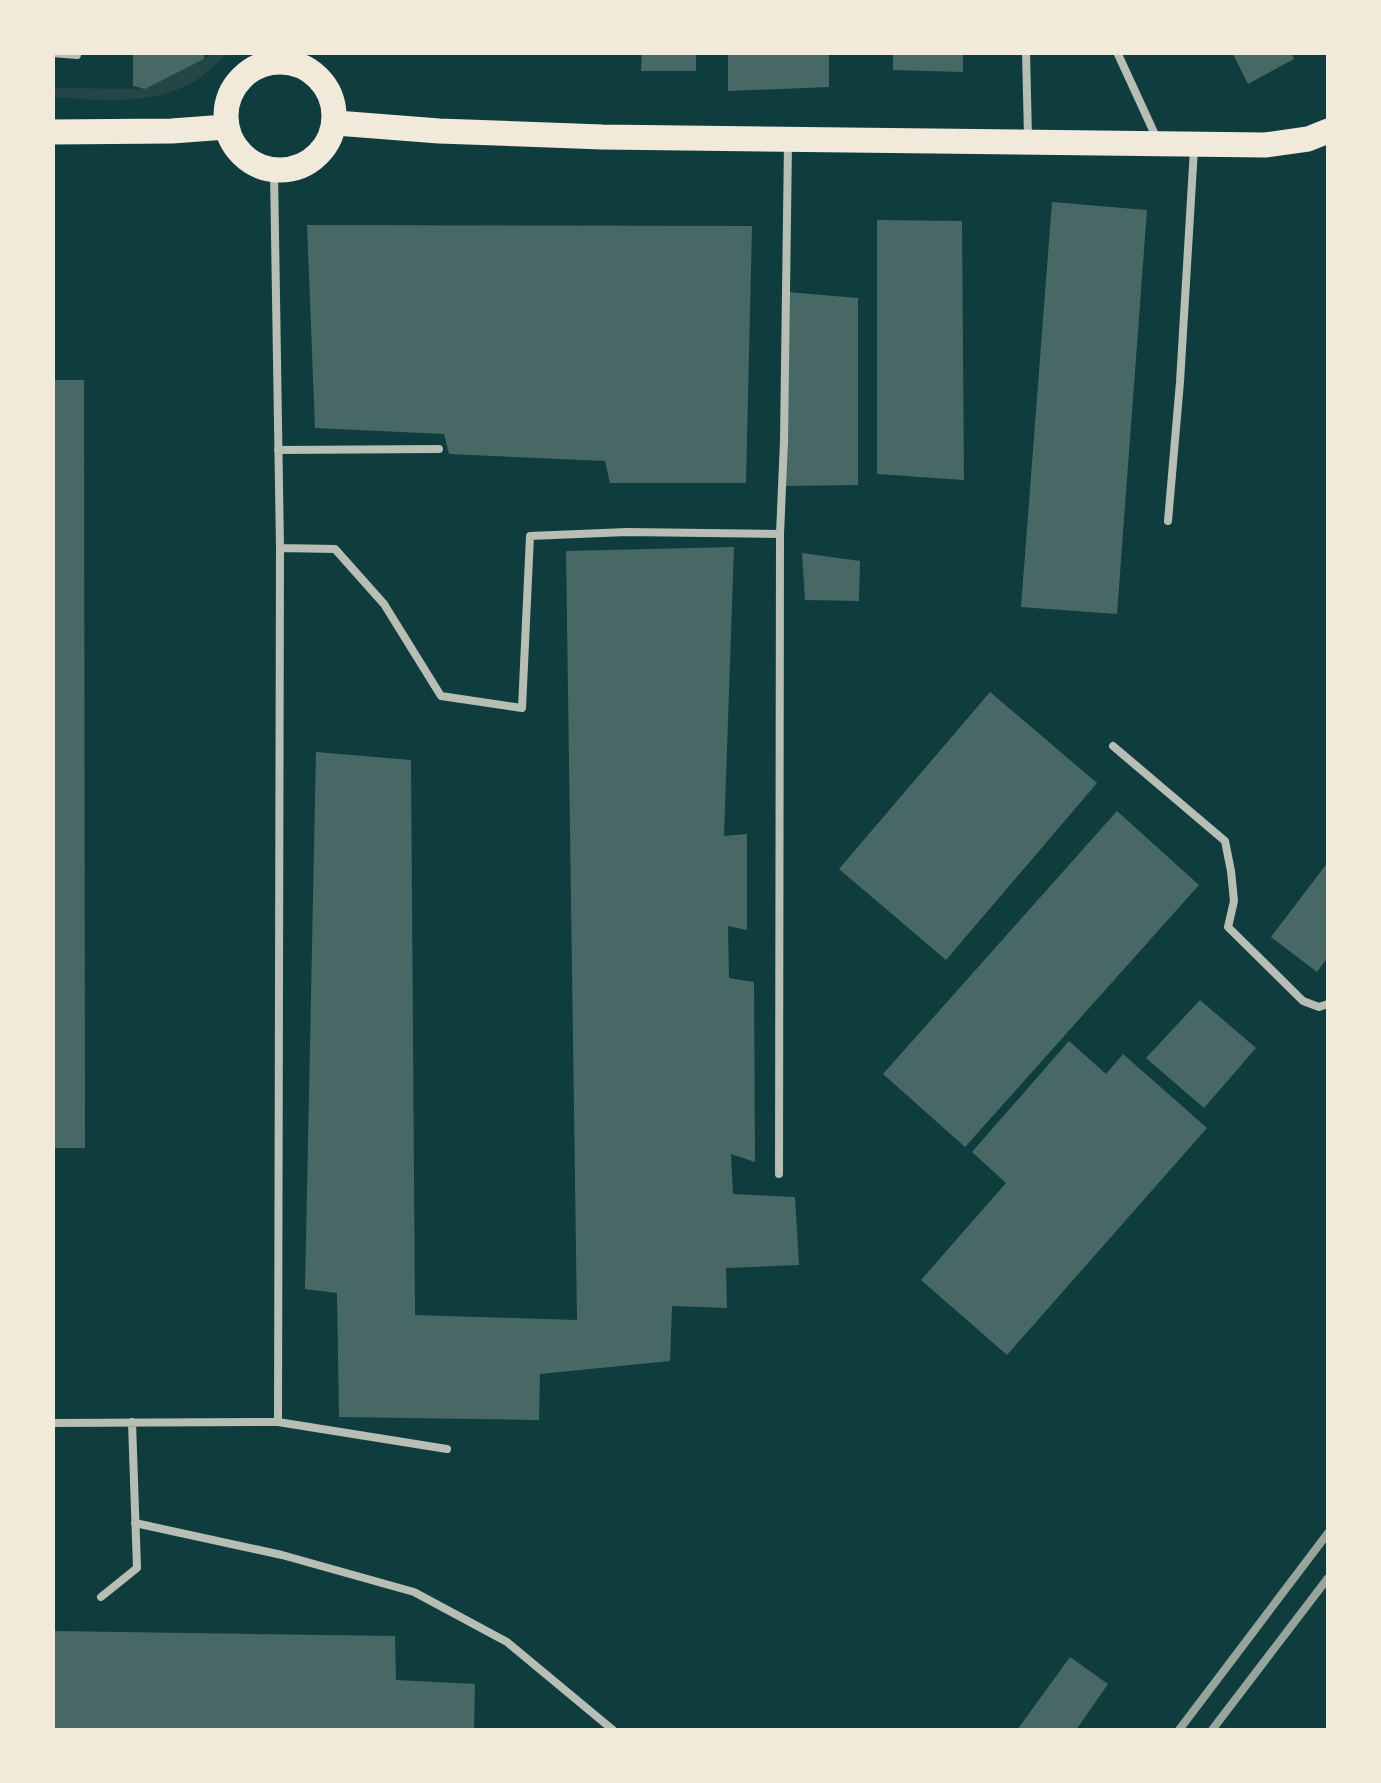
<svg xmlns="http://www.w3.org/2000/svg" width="1381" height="1783" font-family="Montserrat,sans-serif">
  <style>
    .green { fill: #244646 }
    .building { fill: #486865 }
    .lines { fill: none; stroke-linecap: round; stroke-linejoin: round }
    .service { stroke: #b8beb3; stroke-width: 8 }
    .primary { stroke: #f1e9da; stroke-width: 25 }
    .rail { stroke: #97a49c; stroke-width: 8 }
  </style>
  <rect width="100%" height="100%" fill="#0f3d3e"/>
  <path class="green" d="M212,53h16c-11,10 -23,22 -36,30 -43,23 -93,17 -139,14v-9l92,1 59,-30z"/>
  <path class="building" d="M133,52h71v7l-59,30 -12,-3z
    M642,52h54v19h-55z
    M728,52h101v35l-101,4z
    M893,52h70v20l-70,-2z
    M1232,52h59l3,7 -46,25z
    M1052,202l95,8 -30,404 -96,-7z
    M877,220l85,1 2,259 -87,-6z
    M307,225l445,1 -6,257h-136l-5,-22 -156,-7 -5,-20 -129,-6z
    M788,292l70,6v187l-74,1z
    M52,380h32l1,768h-33z
    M734,547l-10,289 23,-2v96l-19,-4 1,52 25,4 1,180 -24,-8 2,40 62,3 4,68 -73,3 1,40 -55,-2 -2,55 -130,13 -1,46 -200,-3 -2,-124 -32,-4 11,-537 95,8 4,555 162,5 -11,-769z
    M802,553l58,8 -1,40 -54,-1z
    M990,692l107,91 -151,177 -107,-91z
    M1117,811l82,74 -234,262 -82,-73z
    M1328,862v95l-11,15 -46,-35z
    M1200,1000l56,48 -52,60 -58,-50z
    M1069,1041l37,33 17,-20 84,74 -200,227 -86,-75 85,-97 -34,-31z
    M52,1631l343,5 1,44 79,4 -1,46h-422z
    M1070,1657l38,27 -32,46h-59z"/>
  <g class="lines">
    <path class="service" d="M1026,52l2,85
      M1117,52l40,87
      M52,53l25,2
      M274,171l6,377 -2,874
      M278,450l161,-1
      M1168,521l12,-139 14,-233
      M280,548l55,1 49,55 57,92 81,12 8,-172 97,-4 153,2 4,-93 4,-298
      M1113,746l112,95 6,30 3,30 -6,26 75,74 16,6 9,-3
      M779,1174l1,-640
      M52,1423l226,-1 169,27
      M135,1523l147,32 132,37 93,50 106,88
      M101,1597l36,-29 -5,-146"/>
    <path class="primary" d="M226 116a54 54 0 1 1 108 0a54 54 0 1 1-108 0Z
      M336,123l103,8 163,6 663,8 43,-6 20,-8
      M52,132l120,-1 54,-4"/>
    <path class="rail" d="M1179,1730l149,-197
      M1212,1730l116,-152"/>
  </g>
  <rect width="1381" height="1783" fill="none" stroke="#f1e9da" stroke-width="110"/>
</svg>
